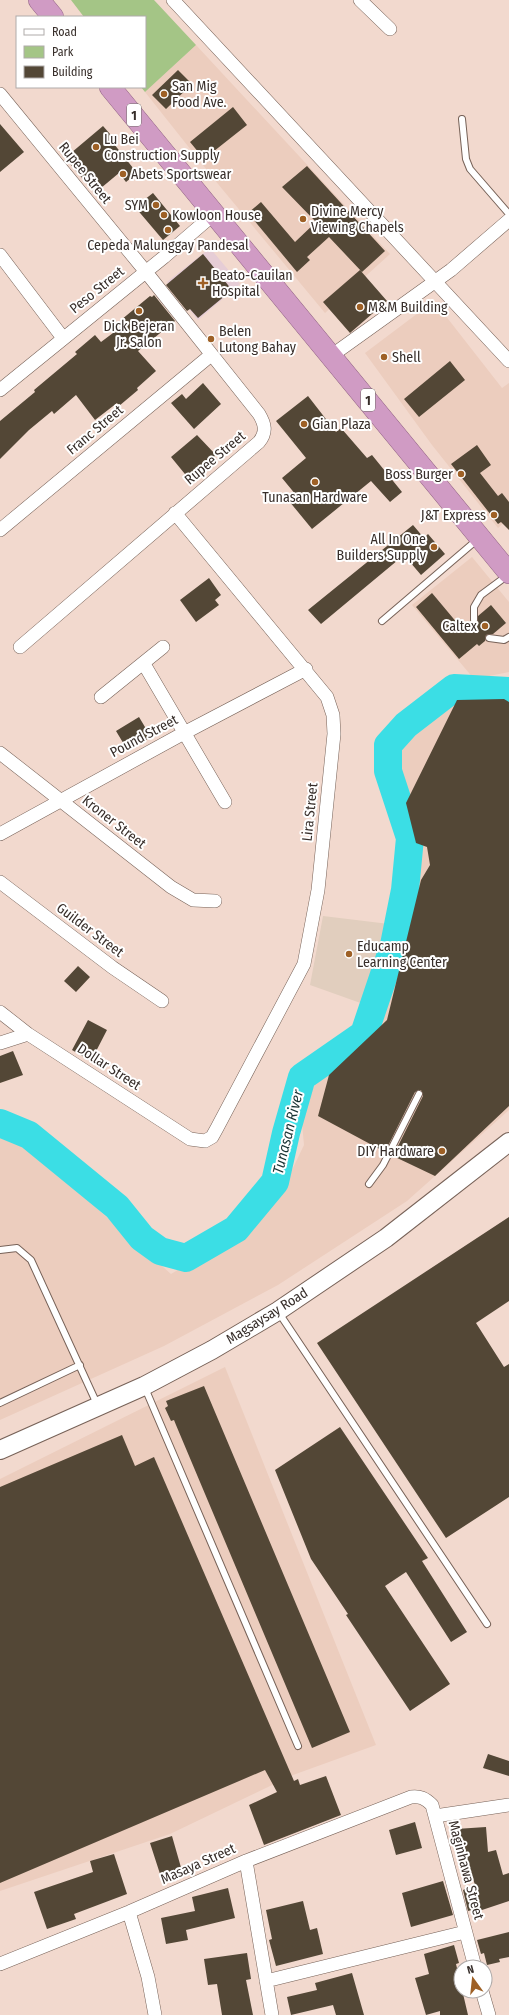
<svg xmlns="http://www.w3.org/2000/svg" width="509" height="2015" font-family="'Fira Sans Condensed',sans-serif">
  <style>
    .built { fill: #eccdbe }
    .education { fill: #e1cebe }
    .medical { fill: #e6cdd6 }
    .green { fill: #a4c586 }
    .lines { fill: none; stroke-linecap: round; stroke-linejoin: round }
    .river { stroke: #3bdee5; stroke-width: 28 }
    .building { fill: #534736 }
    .service-casing { stroke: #776258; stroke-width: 8 }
    .minor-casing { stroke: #776258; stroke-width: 14 }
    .secondary-casing { stroke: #776258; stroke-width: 20 }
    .trunk-casing { stroke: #936585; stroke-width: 22 }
    .service { stroke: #fff; stroke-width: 6 }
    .minor { stroke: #fff; stroke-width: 13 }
    .secondary { stroke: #fff; stroke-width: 18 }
    .trunk { stroke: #d09bc4; stroke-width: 21 }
    .poi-dot { fill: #9e6025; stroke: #fff; stroke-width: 1.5 }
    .labels { text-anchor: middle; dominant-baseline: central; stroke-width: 4; stroke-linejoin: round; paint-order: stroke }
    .shield { fill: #fff; stroke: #736d6a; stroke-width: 1 }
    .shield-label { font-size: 13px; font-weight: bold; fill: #372e2a }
    .poi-label { font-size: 14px; fill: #372e2a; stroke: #fff; text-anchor: start }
    .street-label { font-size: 14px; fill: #372e2a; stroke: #fff }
    .water-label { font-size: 15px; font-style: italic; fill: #193334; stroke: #fff }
  </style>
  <rect width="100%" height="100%" fill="#f2d9ce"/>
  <path class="built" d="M196,45l194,209 -65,59 -107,-129 -73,-92z
    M434,301l68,87 7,-5v135l-11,10 -66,-83 -67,-92z
    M472,557l37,45v70l-35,7 -62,-74z
    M457,697l52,2v411l-102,91 -129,84 -114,61 -164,74v-288l14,3 157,139 77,-46 32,-33 24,-50 -3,-32 21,-43 57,-46 39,-130 -1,-46 -18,-76 3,-31z
    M225,1367l151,378 -83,30 -123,59 -170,57v-412z"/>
  <path class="education" d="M323,916l66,8 -20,82 -59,-21z"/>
  <path class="medical" d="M210,248l30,36 -42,36 -31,-38z"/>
  <path class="green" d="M71,0h83l42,45 -51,47 -4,-5h4v-70h-61z"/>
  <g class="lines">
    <path class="river" d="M0,1123l29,12 88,72 25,31 18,13 26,7 50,-29 39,-47 11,-49 16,-56 62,-43 30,-89 11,-55 5,-52 -22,-67v-26l18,-20 48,-37 55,3"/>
  </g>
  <path class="building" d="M178,70l14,14 -26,25 -14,-14z
    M233,107l14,18 -43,34 -14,-17z
    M0,124l24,28 -24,20z
    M103,126l14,16 -3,2 23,29 -11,9 -7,-9 -24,20 -30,-35z
    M307,166l78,85 -23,21 -33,-35 -22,20 3,3 -13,12 -49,-59 13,-11 34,40 21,-20 -34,-35z
    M153,193l27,33 -17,14 -28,-33z
    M203,254l29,36 -34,28 -8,-9 -3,2 -21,-26z
    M360,270l27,31 -37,32 -27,-31z
    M154,295l21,26 -37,30 18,20 -19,17 1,2 -19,16 -2,-3 -22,17 -19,-25 -22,19 -2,-3 -23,19 -29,29v-38l35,-29 -1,-2 43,-36 -2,-2 20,-17 6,7 24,-18 -4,-4 29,-24 2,1z
    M450,361l15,19 -46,37 -15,-18z
    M203,383l18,21 -27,25 -23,-26 11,-9 4,5z
    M308,396l28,36 5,-4 26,30 5,-3 30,37 -12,10 -19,-21 -59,48 -23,-28 7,-6 -14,-17 24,-20 -30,-37z
    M197,435l19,20 -27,24 -18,-22z
    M477,445l14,20 -11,8 18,23 4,-3 7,9v28l-8,-8 -3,2 -47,-60z
    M413,525l11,13 4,-4 17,20 -24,21 -17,-20 -83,69 -13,-14z
    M209,578l12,17 -6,5 4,5 -23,17 -16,-22z
    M432,593l31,37 8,-7 6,1 1,-8 13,-11 15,18 -13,11 -7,1 -1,6 -6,5 -2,-2 -18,15 -43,-52z
    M504,699l5,3v404l-74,70 -42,-20 30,-60 -2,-6 -6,2 -30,60 -67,-36 11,-41 58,-55 34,-140 9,-15 -3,-18 -11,-4 -10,-40 51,-103z
    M139,717l12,20 -23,14 -12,-20z
    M78,966l12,11 -14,15 -12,-11z
    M88,1020l19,10 -16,31 -19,-11z
    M13,1051l10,24 -23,8v-27z
    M509,1217v84l-33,22 28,44 5,-3v133l-63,41 -129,-195z
    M204,1386l146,346 -38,16 -136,-323 -2,-5 -3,1 -6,-13 3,-2 -2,-5z
    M340,1427l88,131 -6,3 45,71 -16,10 -45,-70 -21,14 65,98 -40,27 -64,-96 2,-1 -37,-55 -36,-89z
    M122,1435l13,31 19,-9 140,324 4,-2 2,6 26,-9 15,39 -77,30 -15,-40 28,-13 -12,-22 -265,113v-396z
    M488,1754l21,7v15l-26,-8z
    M415,1822l7,26 -26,7 -7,-25z
    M486,1827l2,25 8,-2 7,25 6,-2v28l-36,12 -1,-3 -4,1 -5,-21 12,-5 -11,-36 -6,1 -2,-21z
    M172,1836l10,35 -21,6 -11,-34z
    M114,1854l13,40 -53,20 2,5 -29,10 -13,-37 59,-20 -3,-11z
    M443,1881l10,34 -42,12 -9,-34z
    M228,1888l7,30 -49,12 2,10 -22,4 -5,-26 34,-7 -3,-14z
    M303,1901l7,29 7,-2 6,26 -47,12 -7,-26 3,-1 -6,-29z
    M509,1932v25l-10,2 1,3 -13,3 -3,-12 -3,1 -4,-14z
    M454,1945l5,18 -3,1 12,51h-28v-4l-14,4 -11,-37 14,-4 -5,-20z
    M247,1953l4,26 -5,1 7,35h-31l-5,-31 -9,1 -4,-26z
    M352,1973l12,42h-28l-3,-10 -42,10 -4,-18 30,-7 -2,-7z"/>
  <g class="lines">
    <defs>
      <path id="service" d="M462,119l4,40 4,10 39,45
        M474,620v-13l7,-12 27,-20
        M382,621l96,-82
        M489,638l15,2 5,-3
        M369,1184l14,-19 36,-71
        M0,1250l17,-2 14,12 66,144
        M279,1313l208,311
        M145,1388l153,358
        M0,1403l80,-38"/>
      <path id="minor" d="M173,0l336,361
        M360,0l30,29
        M0,94l146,178 113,142c6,10 8,18 0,28l-239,205
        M0,255l63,83
        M331,356l120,-86 58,-50
        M0,390l164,-133 50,-43
        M0,530l211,-175
        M144,664l81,138
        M101,697l62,-50
        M0,753l171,134 22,13 22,1
        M0,834l184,-101 122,-64
        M0,882l112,85 50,34
        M0,1012l28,22 162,105 15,2 7,-4 5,-9 87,-164 14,-74 16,-156 -1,-19 -6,-18 -152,-184
        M0,1043l28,-9
        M435,1816l74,-11
        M246,1861l26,154
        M129,1912l19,65 7,38
        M0,1964l129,-52 117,-51 165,-64c9,-1 14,1 21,8l43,162
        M266,1981l199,-49
        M482,1991l7,24"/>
      <path id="secondary" d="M0,1450l144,-64 68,-36 66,-39 108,-73 123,-96"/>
      <path id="trunk" d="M39,0l14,17
        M110,87l399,486"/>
    </defs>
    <use href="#service" class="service-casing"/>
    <use href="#minor" class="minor-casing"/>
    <use href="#secondary" class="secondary-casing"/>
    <use href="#trunk" class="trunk-casing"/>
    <use href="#service" class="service"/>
    <use href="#minor" class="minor"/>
    <use href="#secondary" class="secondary"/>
    <use href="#trunk" class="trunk"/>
  </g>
  <g class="poi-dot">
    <circle cx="164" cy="94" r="4"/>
    <circle cx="96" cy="147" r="4"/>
    <circle cx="123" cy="174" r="4"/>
    <circle cx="156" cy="205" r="4"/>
    <circle cx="164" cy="215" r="4"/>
    <circle cx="303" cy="219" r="4"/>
    <circle cx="168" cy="230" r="4"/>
    <path d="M201 277h4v4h4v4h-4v4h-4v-4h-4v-4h4z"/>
    <circle cx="360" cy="307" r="4"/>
    <circle cx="139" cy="311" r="4"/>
    <circle cx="211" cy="339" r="4"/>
    <circle cx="384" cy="357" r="4"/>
    <circle cx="304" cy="424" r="4"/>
    <circle cx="461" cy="474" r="4"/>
    <circle cx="315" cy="482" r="4"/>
    <circle cx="494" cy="515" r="4"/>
    <circle cx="434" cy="547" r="4"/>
    <circle cx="485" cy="626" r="4"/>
    <circle cx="349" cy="954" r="4"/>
    <circle cx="442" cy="1151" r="4"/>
  </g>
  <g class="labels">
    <g class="shield">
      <rect x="127" y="104" width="14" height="22" rx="3"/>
      <rect x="361" y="389" width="14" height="22" rx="3"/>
    </g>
    <g class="shield-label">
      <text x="134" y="115">1</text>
      <text x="368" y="400">1</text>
    </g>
    <g class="poi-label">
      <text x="172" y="86">San Mig<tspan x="172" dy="16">Food Ave.</tspan></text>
      <text x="104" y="139">Lu Bei<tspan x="104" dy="16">Construction Supply</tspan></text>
      <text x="131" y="174">Abets Sportswear</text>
      <text x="148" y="205" text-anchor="end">SYM</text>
      <text x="311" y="211">Divine Mercy<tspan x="311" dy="16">Viewing Chapels</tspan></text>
      <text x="172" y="215">Kowloon House</text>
      <text x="168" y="245" text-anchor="middle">Cepeda Malunggay Pandesal</text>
      <text x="212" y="275">Beato-Cauilan<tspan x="212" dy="16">Hospital</tspan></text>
      <text x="368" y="307">M&amp;M Building</text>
      <text x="139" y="326" text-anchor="middle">Dick Bejeran<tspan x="139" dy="16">Jr. Salon</tspan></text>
      <text x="219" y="331">Belen<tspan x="219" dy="16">Lutong Bahay</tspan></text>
      <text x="392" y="357">Shell</text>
      <text x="312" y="424">Gian Plaza</text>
      <text x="453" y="474" text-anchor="end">Boss Burger</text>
      <text x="315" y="497" text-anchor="middle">Tunasan Hardware</text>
      <text x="486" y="515" text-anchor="end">J&amp;T Express</text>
      <text x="426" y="539" text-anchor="end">All In One<tspan x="426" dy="16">Builders Supply</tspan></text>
      <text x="477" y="626" text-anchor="end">Caltex</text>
      <text x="357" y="946">Educamp<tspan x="357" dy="16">Learning Center</tspan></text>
      <text x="434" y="1151" text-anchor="end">DIY Hardware</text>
    </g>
    <g class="street-label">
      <text transform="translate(85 173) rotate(51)">Rupee Street</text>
      <text transform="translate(97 290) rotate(-39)">Peso Street</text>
      <text transform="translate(95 430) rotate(-40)">Franc Street</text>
      <text transform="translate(215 458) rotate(-40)">Rupee Street</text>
      <text transform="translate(144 736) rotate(-28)">Pound Street</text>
      <text transform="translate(310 812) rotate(-84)">Lira Street</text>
      <text transform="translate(114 822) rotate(38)">Kroner Street</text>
      <text transform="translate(90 930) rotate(37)">Guilder Street</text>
      <text transform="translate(109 1067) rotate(33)">Dollar Street</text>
      <text transform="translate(267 1316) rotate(-32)">Magsaysay Road</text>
      <text transform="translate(198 1864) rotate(-24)">Masaya Street</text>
      <text transform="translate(466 1870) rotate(75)">Maginhawa Street</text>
    </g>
    <g class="water-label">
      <text transform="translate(288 1132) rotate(-76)">Tunasan River</text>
    </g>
  </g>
  <rect x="16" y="16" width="130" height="72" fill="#ffffff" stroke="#afabaa"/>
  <rect x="24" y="29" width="20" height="6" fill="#ffffff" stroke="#afabaa"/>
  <text x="52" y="36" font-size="12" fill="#372e2a">Road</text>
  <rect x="24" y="46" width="20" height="12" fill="#a4c586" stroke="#afabaa"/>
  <text x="52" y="56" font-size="12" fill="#372e2a">Park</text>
  <rect x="24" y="66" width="20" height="12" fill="#534736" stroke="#afabaa"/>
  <text x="52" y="76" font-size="12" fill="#372e2a">Building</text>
  <g transform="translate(473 1979) rotate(345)"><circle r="19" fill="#ffffff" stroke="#afabaa"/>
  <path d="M0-3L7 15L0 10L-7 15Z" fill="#9e6025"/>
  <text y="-6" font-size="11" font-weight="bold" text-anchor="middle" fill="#372e2a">N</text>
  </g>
</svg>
